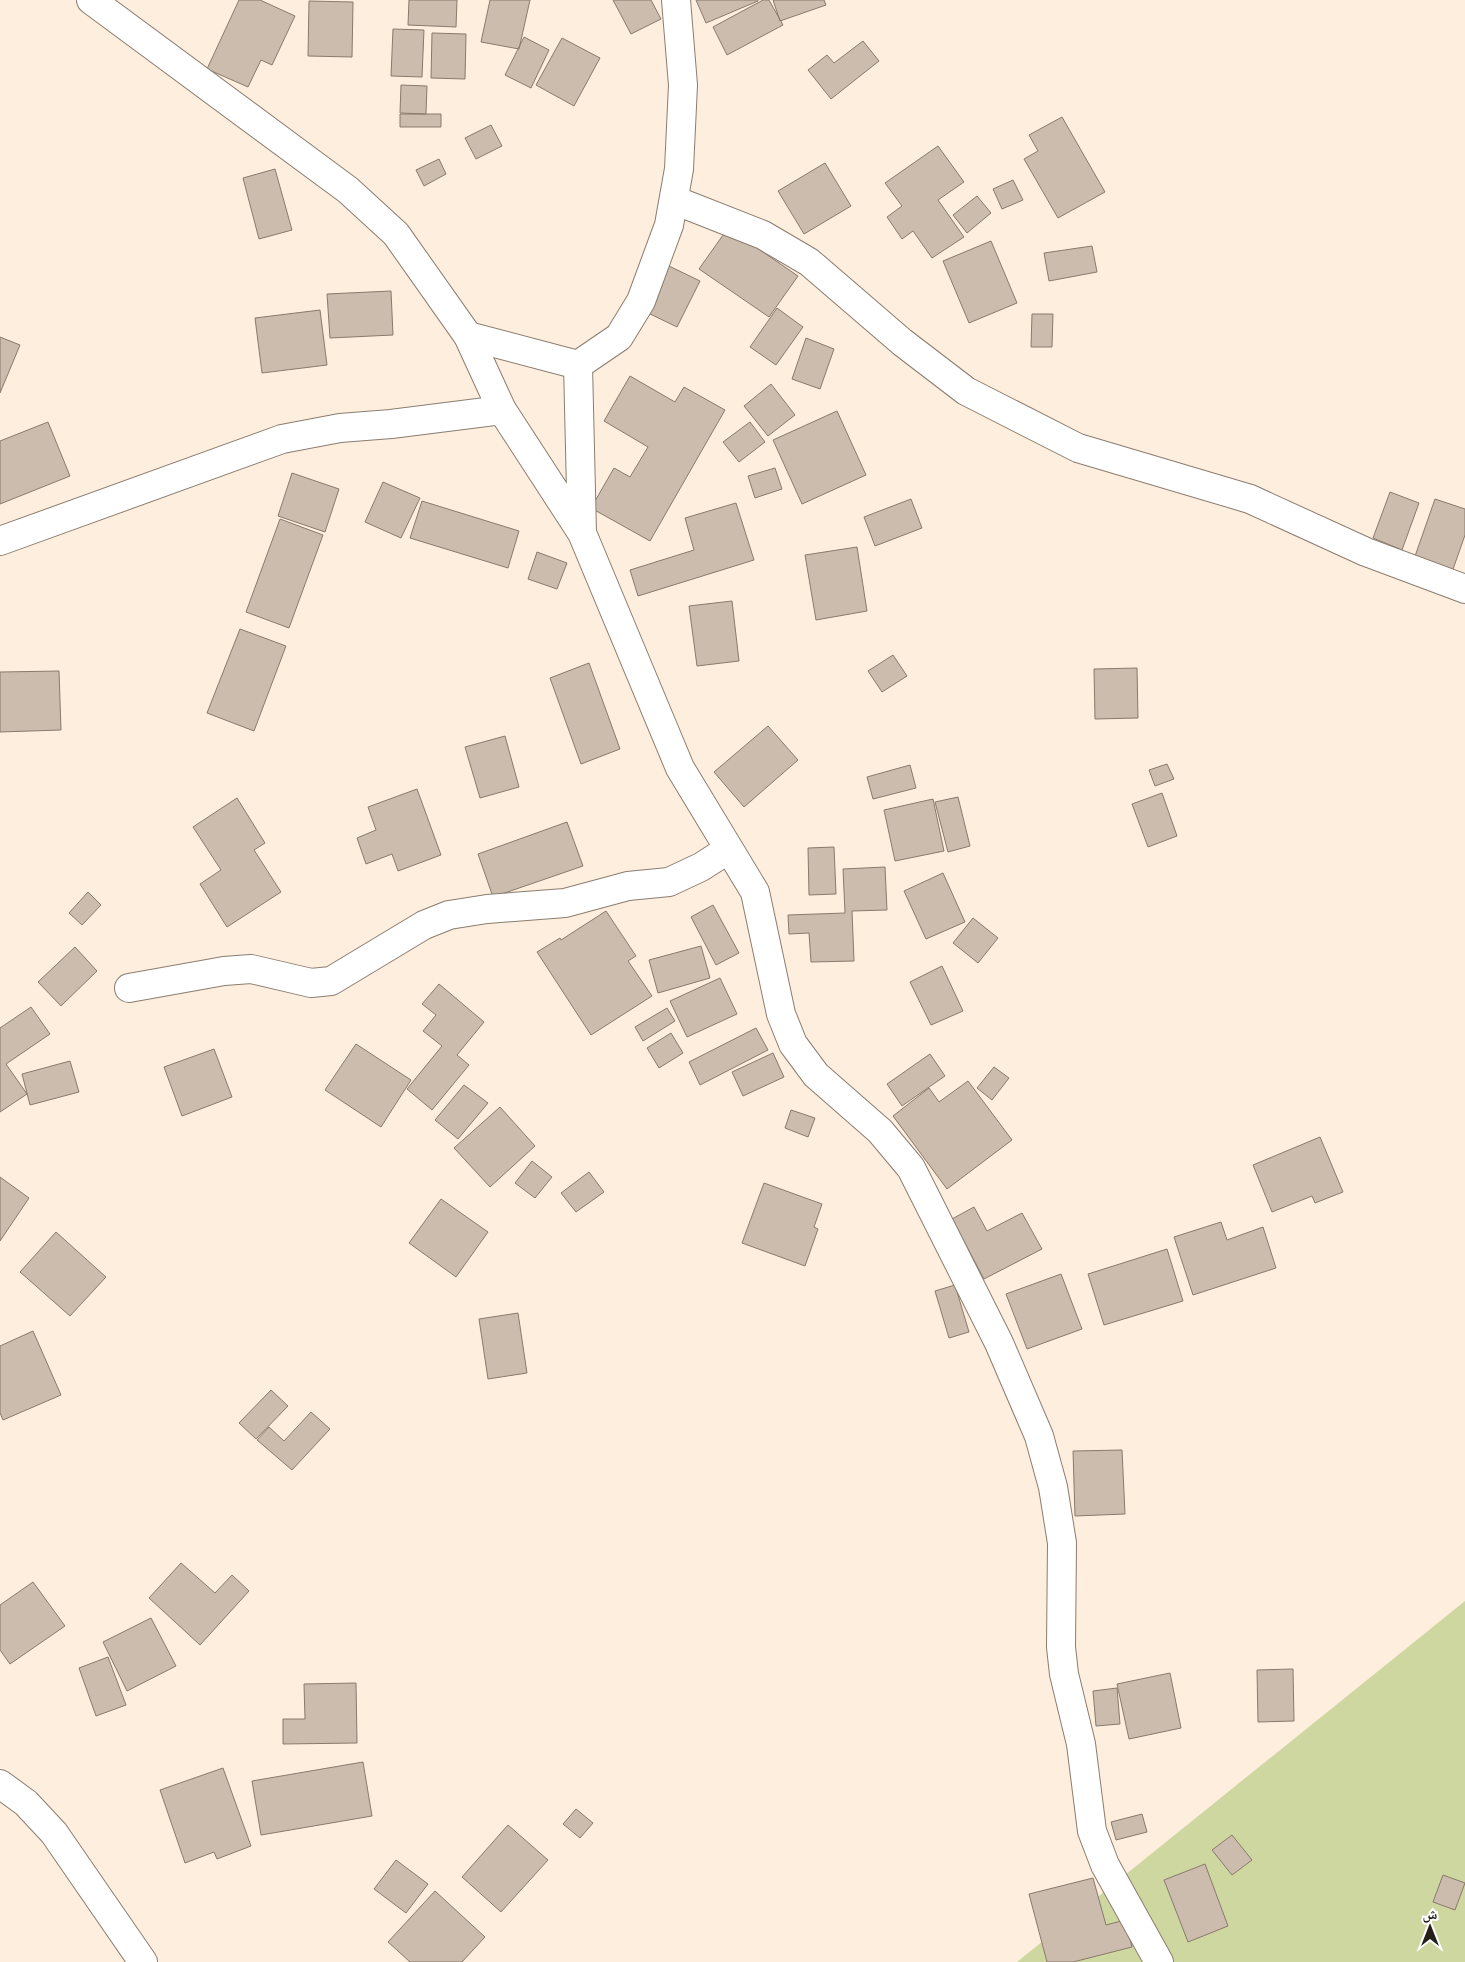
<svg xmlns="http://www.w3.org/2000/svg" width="1465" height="1962" font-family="Literata,'Noto Naskh Arabic',serif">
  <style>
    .green { fill: #cfd7a1 }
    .building { fill: #cbbcad; stroke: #887a6c }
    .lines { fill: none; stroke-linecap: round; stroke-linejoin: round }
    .minor-casing { stroke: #8b7d6f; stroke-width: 30 }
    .tertiary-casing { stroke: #8b7d6f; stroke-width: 30 }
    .minor { stroke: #fff; stroke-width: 28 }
    .tertiary { stroke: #fff; stroke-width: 28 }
  </style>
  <rect width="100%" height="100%" fill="#feeede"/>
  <path class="green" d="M1465,1601v361h-448z"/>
  <path class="building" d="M239,0h21l35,16 -23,49 -11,-5 -13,27 -41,-18z
    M409,0h48l-1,27 -48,-2z
    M490,0h40l-11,49 -38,-7z
    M613,0h38l10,19 -30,15z
    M696,0h62v1l-52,22z
    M763,0h6l14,25 -56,30 -14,-28z
    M773,0h51l2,5 -46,16z
    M309,1l44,1 -1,55 -44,-1z
    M393,29l31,1 -2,47 -31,-1z
    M432,33l34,1 -1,45 -34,-1z
    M524,37l25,13 -18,38 -26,-13z
    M562,38l38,20 -26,48 -38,-21z
    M863,41l16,20 -48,38 -23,-29 19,-15 7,8z
    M401,85l26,1 -1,28 -26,-1z
    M400,114h41v13h-41z
    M1062,117l43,75 -47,26 -34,-59 14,-8 -9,-16z
    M491,125l11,21 -26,13 -11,-21z
    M938,146l26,36 -26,18 26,37 -32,21 -19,-27 -11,8 -15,-22 15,-11 -17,-23z
    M439,159l7,15 -22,12 -8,-16z
    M825,163l26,43 -47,28 -26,-43z
    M275,169l17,61 -33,9 -16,-61z
    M1013,180l10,20 -21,9 -9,-20z
    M977,196l14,17 -24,20 -14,-18z
    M728,228l70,48 -29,41 -70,-48z
    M991,241l26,62 -48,20 -26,-62z
    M1092,246l5,26 -48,9 -5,-28z
    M669,266l31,15 -23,46 -31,-15z
    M391,291l2,44 -63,3 -3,-44z
    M777,308l26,19 -27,38 -26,-18z
    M320,310l7,55 -65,8 -7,-55z
    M1032,314h21l-1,33h-21z
    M0,337l20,8 -20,48z
    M806,338l28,11 -14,40 -28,-10z
    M630,376l45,26 9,-15 41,23 -75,131 -59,-33 23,-40 16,9 18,-30 -44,-26z
    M771,384l24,31 -27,21 -24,-30z
    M837,411l29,64 -64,29 -29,-64z
    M48,422l22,54 -70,28v-63z
    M750,422l15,20 -26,20 -16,-20z
    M775,468l7,21 -27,9 -7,-22z
    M292,473l47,16 -14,43 -47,-16z
    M383,482l37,16 -19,40 -36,-16z
    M1390,492l29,11 -17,47 -29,-12z
    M911,499l11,29 -47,18 -11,-29z
    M1435,499l30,10v26l-14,40 -38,-13z
    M422,501l97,30 -11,37 -98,-30z
    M736,503l18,57 -116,36 -8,-26 64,-20 -9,-32z
    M280,519l43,16 -34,93 -43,-16z
    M857,547l10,64 -51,9 -11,-65z
    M537,552l30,11 -10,26 -29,-10z
    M732,601l7,60 -42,5 -8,-60z
    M240,629l46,17 -32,85 -47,-18z
    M893,655l14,21 -25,16 -14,-21z
    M589,663l31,86 -39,15 -31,-86z
    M1137,668l1,50 -43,1 -1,-50z
    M59,671l2,59 -61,2v-60z
    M768,726l30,34 -54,47 -30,-35z
    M505,736l14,51 -39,11 -15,-51z
    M1167,764l7,15 -19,7 -6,-16z
    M910,765l6,23 -43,11 -6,-22z
    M417,789l24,66 -43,16 -6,-17 -26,10 -9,-26 19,-8 -8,-23z
    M1162,793l15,43 -29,11 -16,-43z
    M958,797l12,49 -22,6 -13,-50z
    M237,798l28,45 -11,7 27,42 -54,35 -27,-43 21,-14 -28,-43z
    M933,799l11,52 -49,10 -11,-51z
    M567,822l16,44 -90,31 -15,-43z
    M834,847l2,47 -27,1 -1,-47z
    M885,867l2,43 -35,1 2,50 -43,1 -2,-29 -20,1 -1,-19 57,-2 -2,-44z
    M943,873l22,49 -39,17 -22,-48z
    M88,892l13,13 -19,20 -13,-12z
    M713,905l26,48 -23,12 -25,-48z
    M606,911l30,45 -8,5 24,35 -61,39 -54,-83 23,-14 1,2z
    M973,918l25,20 -20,25 -25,-20z
    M701,946l9,32 -52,15 -9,-33z
    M75,947l22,24 -36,35 -23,-24z
    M942,966l21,45 -32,14 -21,-43z
    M720,978l17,36 -50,23 -17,-36z
    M439,984l45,38 -27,33 12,10 -37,45 -25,-21 35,-43 -19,-15 13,-16 -14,-11z
    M31,1007l19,27 -44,30 21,30 -27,18v-84z
    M667,1008l8,13 -32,20 -8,-14z
    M756,1028l12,22 -68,35 -11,-23z
    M671,1033l12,20 -24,15 -12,-20z
    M356,1044l55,36 -30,47 -56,-37z
    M214,1049l18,48 -50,19 -18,-49z
    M773,1053l11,24 -41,19 -11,-24z
    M930,1054l15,22 -43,30 -15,-22z
    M70,1061l9,31 -49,13 -8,-31z
    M994,1067l15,11 -17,22 -15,-12z
    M968,1081l44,59 -65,49 -54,-73 36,-28 10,14z
    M464,1085l24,18 -30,36 -23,-19z
    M500,1107l35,39 -45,41 -36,-39z
    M791,1110l24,8 -7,19 -23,-9z
    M1320,1137l23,55 -28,11 -3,-7 -40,16 -19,-47z
    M532,1161l20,16 -17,21 -20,-15z
    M589,1172l15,20 -28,20 -15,-19z
    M0,1177l29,21 -29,43z
    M764,1183l58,21 -8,23 4,2 -13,37 -63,-23z
    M441,1199l47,33 -32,45 -47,-34z
    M974,1207l13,24 35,-18 20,36 -58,30 -32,-60z
    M1221,1222l6,18 36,-13 13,41 -83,27 -19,-58z
    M56,1232l50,45 -36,39 -50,-44z
    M1167,1249l16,52 -79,24 -16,-51z
    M1061,1274l21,55 -55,20 -21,-55z
    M955,1285l14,47 -20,6 -14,-47z
    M518,1313l9,60 -39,6 -9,-60z
    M33,1331l28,64 -58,25 -3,-7v-67z
    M271,1390l17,16 -32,33 -17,-16z
    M311,1412l19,17 -38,41 -35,-30 12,-13 15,14z
    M1122,1450l3,64 -50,2 -2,-65z
    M181,1563l34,30 17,-18 17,16 -49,54 -51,-47z
    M33,1582l32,44 -55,38 -10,-14v-45z
    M151,1618l25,48 -49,25 -24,-49z
    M108,1657l18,48 -30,11 -17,-48z
    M1293,1669l1,52 -36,1 -1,-52z
    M1170,1673l11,55 -52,11 -12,-55z
    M356,1683l1,60 -74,1v-25h22l-1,-35z
    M1117,1688l3,36 -24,2 -3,-35z
    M363,1762l9,54 -111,19 -9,-54z
    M223,1768l28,78 -34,13 -3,-7 -29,11 -25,-73z
    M576,1809l17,14 -13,15 -17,-14z
    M1142,1814l5,18 -31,8 -5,-18z
    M508,1825l40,35 -47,52 -39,-35z
    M1232,1835l20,25 -20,15 -20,-25z
    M396,1860l32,24 -22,29 -32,-24z
    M1205,1864l23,62 -40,16 -24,-62z
    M1443,1875l22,8 -10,27 -22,-8z
    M1093,1878l13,47 19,-5 7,27 -59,15h-26l-18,-68z
    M435,1891l50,46 -23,25h-52l-22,-20z"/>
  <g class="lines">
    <defs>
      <path id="minor" d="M674,200l89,35 46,27 93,80 64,49 112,57 172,51 116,53 99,37
        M468,336l110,29
        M578,365l41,-28 22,-36 28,-76 10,-56 4,-84 -7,-85
        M578,365l4,168
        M502,410l80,123 98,235 75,124 26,122 12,30 23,31 64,56 31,37 88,175 40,93 14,51 9,56 -1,104 3,27 17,70 11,87 13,34 54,97
        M129,988l95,-17 27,-2 60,14 20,-2 93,-56 25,-10 38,-6 78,-6 63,-17 41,-4 32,-15 28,-18
        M0,1784l26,19 28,30 89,129"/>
      <path id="tertiary" d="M0,541l282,-102 58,-11 51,-4 111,-14 -34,-74 -72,-102 -48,-44 -257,-190"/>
    </defs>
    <use href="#minor" class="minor-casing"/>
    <use href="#tertiary" class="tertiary-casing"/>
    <use href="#minor" class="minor"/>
    <use href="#tertiary" class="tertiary"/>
  </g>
  <g transform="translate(1430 1927)" stroke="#fefefe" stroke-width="4" paint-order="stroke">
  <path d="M0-4L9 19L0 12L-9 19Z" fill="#251f19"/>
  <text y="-8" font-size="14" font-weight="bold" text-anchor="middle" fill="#251f19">ش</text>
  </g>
</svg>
